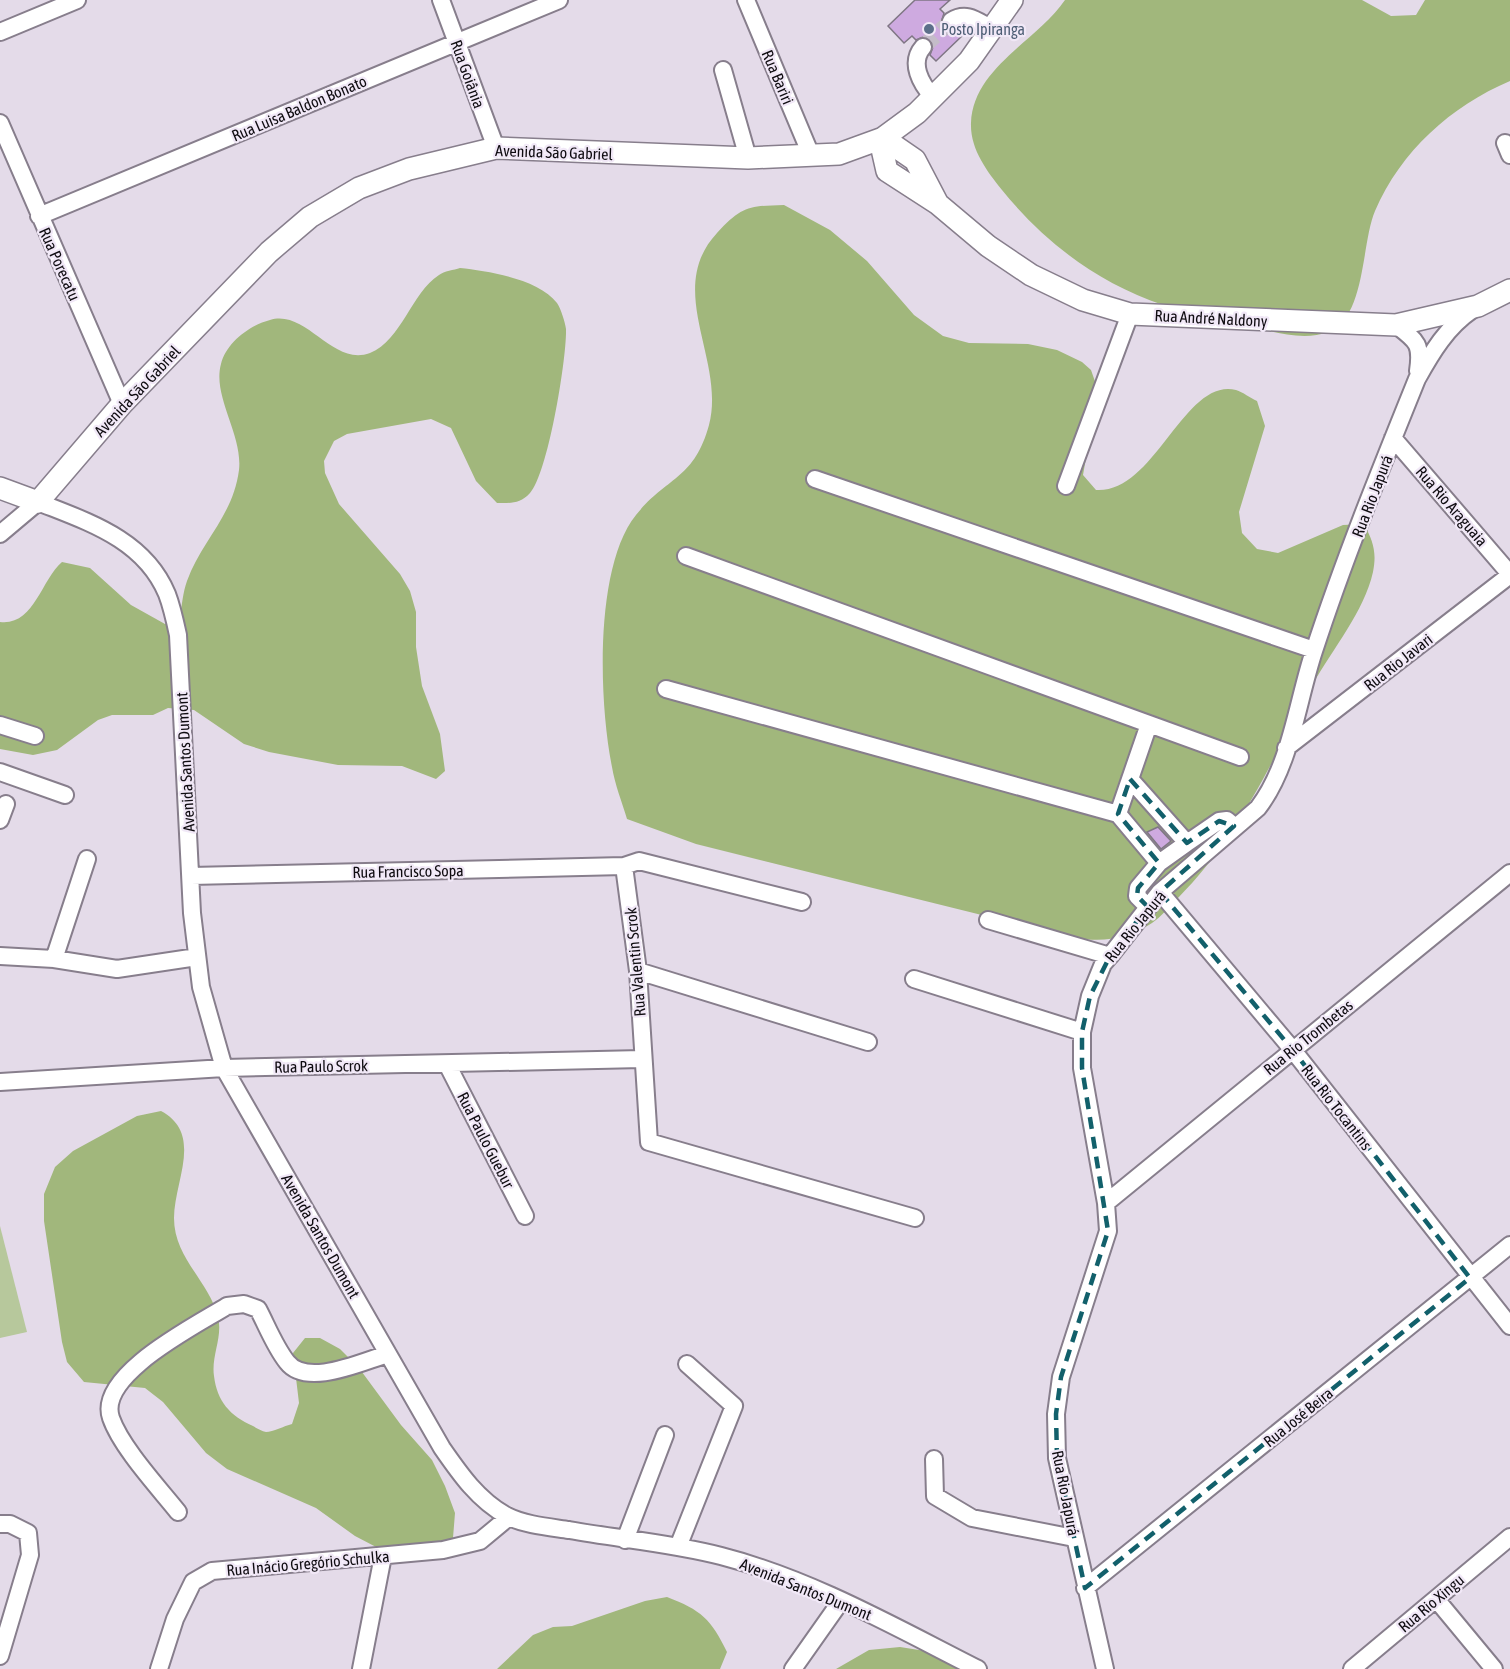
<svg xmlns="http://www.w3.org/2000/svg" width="1510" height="1669" font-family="'Asap Condensed',sans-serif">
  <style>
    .green { fill: #b7c89c }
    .forest { fill: #a1b77c }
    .building { fill: #ceaae0; stroke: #7f7684; stroke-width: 1.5 }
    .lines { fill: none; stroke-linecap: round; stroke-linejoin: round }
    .minor-tunnel { stroke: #c4bcc9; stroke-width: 16; stroke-dasharray: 16 8; stroke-linecap: butt }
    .minor-casing { stroke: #877e8c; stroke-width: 20 }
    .major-casing { stroke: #877e8c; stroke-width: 24 }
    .minor { stroke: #fff; stroke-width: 16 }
    .major { stroke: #fff; stroke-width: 21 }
    .marked { fill: none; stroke: #12606b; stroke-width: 4.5; stroke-dasharray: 12 8; stroke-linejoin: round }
    .service-dot { fill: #5c6f8a; stroke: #f1e8f7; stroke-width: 2 }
    .labels { text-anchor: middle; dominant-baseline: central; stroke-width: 4.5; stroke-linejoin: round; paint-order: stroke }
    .service-label { font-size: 16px; fill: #4e5e75; stroke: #f1e8f7; text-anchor: start }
    .street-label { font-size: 16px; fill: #0f0c11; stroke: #f1e8f7 }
  </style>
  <rect width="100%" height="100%" fill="#e4dbe9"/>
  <path class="green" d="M0,1226l27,106 -27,6z"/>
  <path class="forest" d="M1065,0h297l29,16 25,-1 9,-15h85v81c-59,25 -109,70 -135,130 -14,33 -9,107 -47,121 -25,10 -59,-1 -83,-7 -27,-7 -56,-11 -82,-20 -65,-22 -118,-62 -161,-115 -15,-19 -32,-41 -31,-67 2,-55 66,-82 94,-123z
    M784,205l46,25 37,31 47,54 29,21 26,7 59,1 29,6 25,12 9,8 7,20 -15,85 13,15c59,4 88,-113 140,-100 7,2 14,8 21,11l8,25 -26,86 3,21 15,16 21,4 65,-28 21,-1c9,17 13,28 9,48 -9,40 -40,76 -60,112 -40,75 -74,153 -135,214 -8,8 -17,19 -26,25 -26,17 -48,19 -78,15l-378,-94 -69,-25c-5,-17 -12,-34 -15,-52 -13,-64 -18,-200 24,-252 30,-38 58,-35 73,-90 17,-65 -45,-135 8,-192 25,-27 32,-27 67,-28z
    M460,268c28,3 79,11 97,35 4,6 8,19 9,26 1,28 -18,145 -36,164 -10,11 -19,10 -33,10l-21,-22 -25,-53 -20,-9 -84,15 -13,7 -10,20 1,12 14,31 61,70 10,17 6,21v35l6,39 18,48 5,37 -9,8 -34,-13 -64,-1 -69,-13 -25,-8 -50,-34 -26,-2 -15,7h-41l-14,5 -41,30 -24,5 -33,-6v-127c34,4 41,-42 62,-60l28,6 41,37 34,19 15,-8c2,-11 3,-24 7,-35 15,-41 46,-65 52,-111 4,-35 -27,-74 -18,-106 5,-21 29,-39 49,-44 37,-11 62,47 100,33 32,-13 41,-60 69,-78 5,-4 15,-5 21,-7z
    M161,1111c43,23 13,70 13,107 0,40 35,63 44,99 5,20 -7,39 -4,59 3,25 16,40 39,50 3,2 9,5 13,6 7,0 18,-6 26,-8l7,-21 -6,-50 12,-15h15l20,11 19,19 42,57 31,35 13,26 10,27 -2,25 -12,11 -63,-1 -23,-12 -39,-28 -89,-39 -21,-16 -43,-51 -18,-14 -61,-6 -17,-20 -5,-20 -18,-121v-27l11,-27 18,-16 64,-35z
    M667,1597c34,13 44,22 60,55l-7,17h-223l36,-34 20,-8 19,-1 73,-25z
    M900,1647l57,9 31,13h-152l33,-19z"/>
  <path class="building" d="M915,0h35l-10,9 4,4 -3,12 9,6 9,-2 5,5 -28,27 -6,-6 3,-8 -4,-8 -6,-2 -7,3 -4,-4 -8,7 -16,-17z
    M1158,827l13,14 -10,8 -14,-17z"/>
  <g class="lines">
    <path class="minor-tunnel" d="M923,47l28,-26"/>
    <defs>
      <path id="minor" d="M441,0l55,148
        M746,0l65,155
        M951,21c16,-10 26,0 41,8
        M0,32l77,-32
        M923,47c-14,16 -2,37 10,50
        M723,70l25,88
        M0,123l122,281
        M1505,143l5,12
        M39,216l520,-216
        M1396,325c21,16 26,19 22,46
        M1393,438l117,136
        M815,479l499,171
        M1066,486l64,-172
        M0,534l38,-32c50,20 106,37 129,92 5,13 8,27 11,41l14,278 9,74 23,81 218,380c18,26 36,52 65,68 18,9 42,11 62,14 50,9 102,13 152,26 90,23 174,71 257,113
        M666,689l452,125 31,-90 -463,-168
        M1149,724l91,33
        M0,725l35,11
        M1286,748l224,-173
        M0,772l65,23
        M1130,779l57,64 32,-22 8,-1 7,6
        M1118,814l41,49 -21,25 -1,8 11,11
        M0,820l6,-16
        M1159,863l28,-20
        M624,866l14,105 11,171 266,76
        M191,876l433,-10 15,-5 163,41
        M1160,892l132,157 218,277
        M988,920l122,36
        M0,956l54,3 63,10 80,-12
        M54,959l33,-100
        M638,971l230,71
        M914,979l168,53
        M447,1064l78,152
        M0,1082l224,-14 418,-9
        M1106,1203l404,-330
        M934,1459l1,37 37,22 102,20
        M178,1512c-20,-25 -57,-65 -67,-94 -15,-43 86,-93 116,-112l17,-2 14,5c9,17 17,38 29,53 20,26 76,-1 101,-8
        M0,1524h10l18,9 2,22 -30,101
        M625,1540l40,-105
        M678,1547l56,-141 -47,-42
        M1085,1588l425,-343
        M1436,1599l58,70
        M159,1669l16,-50 18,-37 19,-11 231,-21 37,-9 29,-24
        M361,1669l22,-113
        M793,1669l48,-68
        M1105,1669l-48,-211 -1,-44 5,-37 47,-146 -2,-28 -24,-135v-36l8,-36 13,-32 7,-8 50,-64 98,-84c33,-43 39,-106 56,-157 30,-92 67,-183 103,-272 15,-27 30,-52 55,-69
        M1352,1669l158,-132"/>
      <path id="major" d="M938,204l-23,-44 -32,-22 -1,11 5,22 51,33 50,42 43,29 52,25 47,14 266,11 82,-19 32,-16
        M0,488l38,14 84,-98 147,-152 41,-35 49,-29 50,-19 87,-21 252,10 91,-4 44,-16 34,-25 52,-52 43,-61"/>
    </defs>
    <use href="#minor" class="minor-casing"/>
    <use href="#major" class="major-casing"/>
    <use href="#minor" class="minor"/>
    <use href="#major" class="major"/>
  </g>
  <path class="marked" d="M1130,779l57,64 32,-22 15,5 -74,66 132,157 178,229 -385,310 -28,-130 -1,-44 5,-37 47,-146 -26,-163v-36l8,-36 20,-40 38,-49 -11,-11 1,-8 21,-25 -41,-49z"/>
  <circle class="service-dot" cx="929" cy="29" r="6"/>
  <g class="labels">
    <g class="service-label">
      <text x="941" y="29">Posto Ipiranga</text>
    </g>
    <g class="street-label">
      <text transform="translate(468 74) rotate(70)">Rua Goiânia</text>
      <text transform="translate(778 77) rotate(67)">Rua Bariri</text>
      <text transform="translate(299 108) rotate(-23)">Rua Luisa Baldon Bonato</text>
      <text transform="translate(554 152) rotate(2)">Avenida São Gabriel</text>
      <text transform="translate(60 264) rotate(66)">Rua Porecatu</text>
      <text transform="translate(1211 318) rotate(3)">Rua André Naldony</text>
      <text transform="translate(137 391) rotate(-47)">Avenida São Gabriel</text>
      <text transform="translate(1372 496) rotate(-69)">Rua Rio Japurá</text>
      <text transform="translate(1452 506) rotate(49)">Rua Rio Araguaia</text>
      <text transform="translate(1398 662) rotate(-38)">Rua Rio Javari</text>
      <text transform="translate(185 762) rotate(-93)">Avenida Santos Dumont</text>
      <text transform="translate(408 871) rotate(-1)">Rua Francisco Sopa</text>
      <text transform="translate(1135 926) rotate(-51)">Rua Rio Japurá</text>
      <text transform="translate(635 962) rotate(-95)">Rua Valentin Scrok</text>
      <text transform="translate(1308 1037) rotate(-39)">Rua Rio Trombetas</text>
      <text transform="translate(321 1066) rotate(-1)">Rua Paulo Scrok</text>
      <text transform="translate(1337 1107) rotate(52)">Rua Rio Tocantins</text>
      <text transform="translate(486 1140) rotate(63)">Rua Paulo Guebur</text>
      <text transform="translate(321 1236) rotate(60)">Avenida Santos Dumont</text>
      <text transform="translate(1298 1417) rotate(-39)">Rua José Beira</text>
      <text transform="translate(1066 1493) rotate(79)">Rua Rio Japurá</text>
      <text transform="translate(308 1563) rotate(-5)">Rua Inácio Gregório Schulka</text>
      <text transform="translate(806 1589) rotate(22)">Avenida Santos Dumont</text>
      <text transform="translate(1431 1603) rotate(-40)">Rua Rio Xingu</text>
    </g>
  </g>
</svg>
